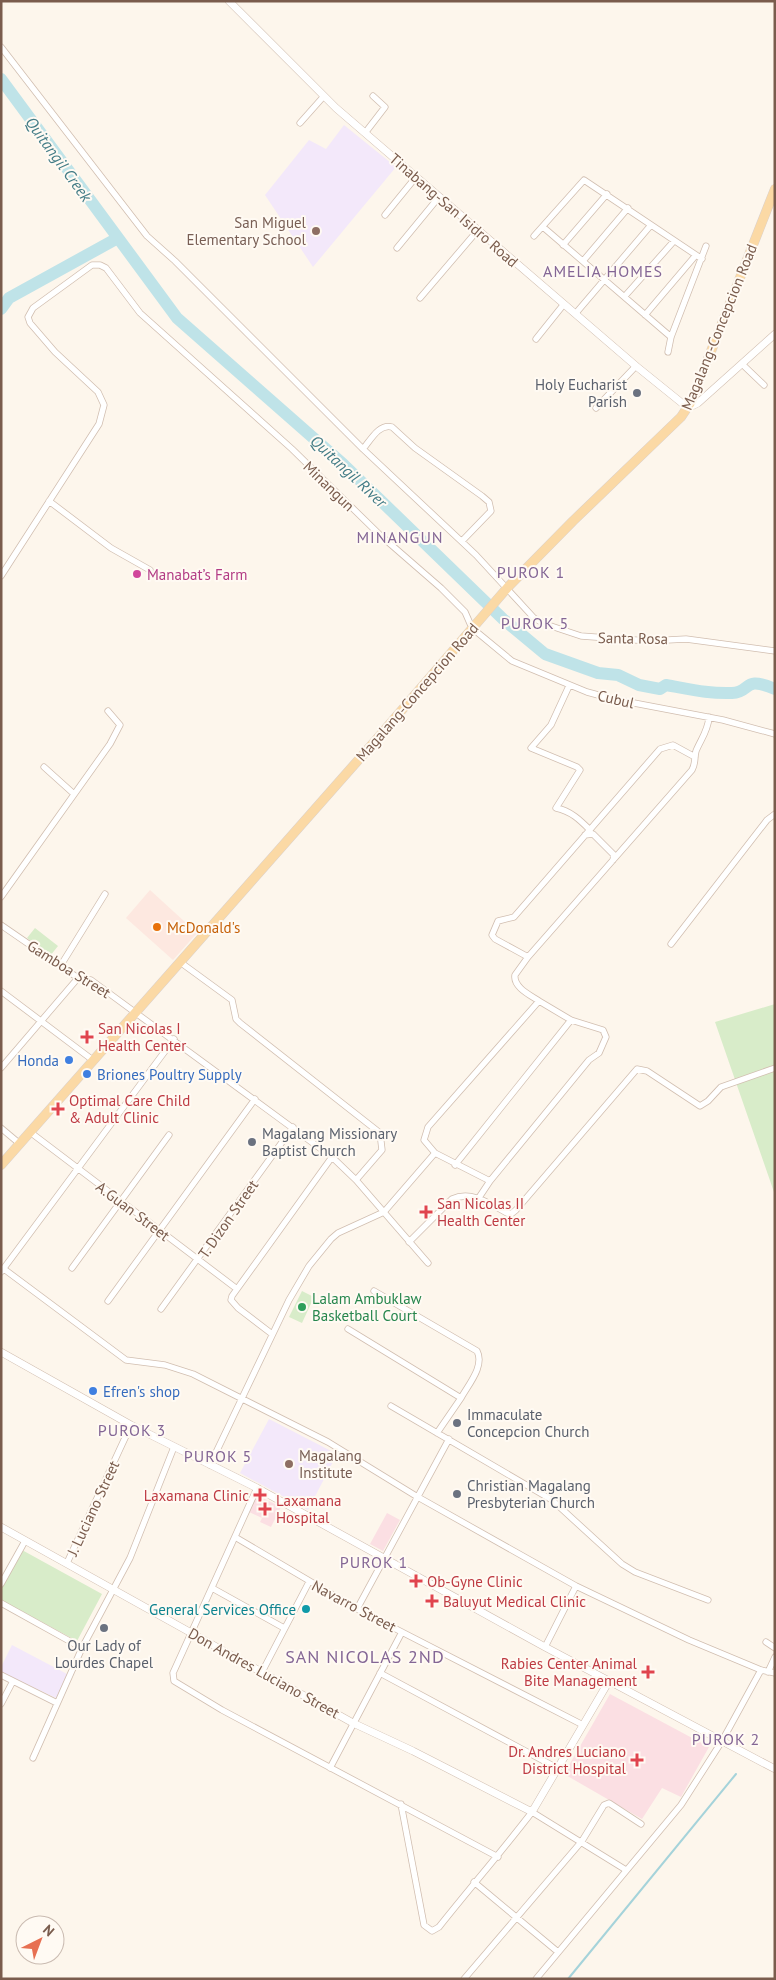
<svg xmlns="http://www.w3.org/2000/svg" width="776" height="1980" font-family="'PT Sans',sans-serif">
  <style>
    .commercial { fill: #fde8e0 }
    .education { fill: #f3e8fa }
    .medical { fill: #fbdfe3 }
    .green { fill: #d8ecc9 }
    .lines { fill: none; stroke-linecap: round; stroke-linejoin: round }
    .stream { stroke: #a5d3da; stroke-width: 2 }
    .river { stroke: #bfe3e8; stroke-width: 12 }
    .minor-casing { stroke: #d1beb0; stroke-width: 7 }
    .tertiary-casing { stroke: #d1beb0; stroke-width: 8 }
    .primary-casing { stroke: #dad1cd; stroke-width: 10 }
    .minor { stroke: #fff; stroke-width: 5.5 }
    .tertiary { stroke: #fff; stroke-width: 7 }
    .primary { stroke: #fbd9a5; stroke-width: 9 }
    .education-dot { fill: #8d6e63; stroke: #fffaf3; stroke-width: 2 }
    .worship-dot { fill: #6b7280; stroke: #fffaf3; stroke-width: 2 }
    .hotel-dot { fill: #d1479c; stroke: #fffaf3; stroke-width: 2 }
    .food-dot { fill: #e8710a; stroke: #fffaf3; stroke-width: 2 }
    .health-dot { fill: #e0444e; stroke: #fffaf3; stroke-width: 2 }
    .shop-dot { fill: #3f7fe0; stroke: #fffaf3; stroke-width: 2 }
    .leisure-dot { fill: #2e9e5b; stroke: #fffaf3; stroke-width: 2 }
    .culture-dot { fill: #0f9aa8; stroke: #fffaf3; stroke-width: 2 }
    .labels { text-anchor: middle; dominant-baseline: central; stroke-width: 4; stroke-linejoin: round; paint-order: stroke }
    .street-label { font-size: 15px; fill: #7a5c4d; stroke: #fffaf3 }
    .education-label { font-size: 15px; fill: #785e54; stroke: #fffaf3; text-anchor: end }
    .worship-label { font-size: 15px; fill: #5b616d; stroke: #fffaf3; text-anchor: start }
    .hotel-label { font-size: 15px; fill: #b23c85; stroke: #fffaf3; text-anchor: start }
    .food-label { font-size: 15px; fill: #c56008; stroke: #fffaf3; text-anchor: start }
    .health-label { font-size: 15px; fill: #be3a42; stroke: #fffaf3; text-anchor: start }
    .shop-label { font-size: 15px; fill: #366cbe; stroke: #fffaf3; text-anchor: start }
    .leisure-label { font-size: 15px; fill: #27864d; stroke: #fffaf3; text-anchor: start }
    .culture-label { font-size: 15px; fill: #0d838f; stroke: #fffaf3; text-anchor: end }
    .water-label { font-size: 16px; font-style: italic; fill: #437c86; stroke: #fffaf3 }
    .neighbourhood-label { font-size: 16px; letter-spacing: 1px; fill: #846695; stroke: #fffaf3 }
    .quarter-label { font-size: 18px; letter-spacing: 1px; fill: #846695; stroke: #fffaf3 }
  </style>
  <rect width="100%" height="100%" fill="#fdf6ec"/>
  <path class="commercial" d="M150,890l47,43 -24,27 -47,-42z"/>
  <path class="education" d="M344,125l52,42 -83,100 -48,-72 44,-55 17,9z
    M269,1419l68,35 -29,56 -68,-37z
    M12,1645l57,30 -11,24 -57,-27v-5z"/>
  <path class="medical" d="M257,1495l24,12 -10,20 -11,-5 2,-4 -13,-6z
    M387,1513l13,7 -17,31 -13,-7z
    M610,1694l99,53 -28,50 -19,-9 -20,31 -78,-45z"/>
  <path class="green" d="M35,928l23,18 -8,10 -23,-18z
    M775,1004v191l-60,-173z
    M302,1291l12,6 -12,26 -13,-6z
    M22,1550l80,44 -25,47 -76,-41v-11z"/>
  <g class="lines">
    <path class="stream" d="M568,1979l168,-205"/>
    <path class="river" d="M1,79l176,239 166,146 160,155 42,35 53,19 20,2 21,10 21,4 6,-4c23,4 43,9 66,8 20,-1 10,-18 43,-4
      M1,309l8,-11 107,-59"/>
    <defs>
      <path id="minor" d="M1,47l146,189 28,25 188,188 113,106 58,63 11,6 36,12 68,5 37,-2 89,12
        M300,123l24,-27
        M365,133l20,-26 -12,-11
        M385,215l31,-38
        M543,227l128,110
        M534,236l50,-56 118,79
        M563,245l44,-51
        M397,248l42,-51
        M583,261l45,-53
        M625,296l49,-55
        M420,298l58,-68
        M576,313l75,-88
        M645,315l51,-60
        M536,339l28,-35
        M668,352l3,-15 35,-91
        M742,364l22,21
        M596,408l40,-42
        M363,449c7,-8 16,-26 29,-22l23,21 67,48 7,6 2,9 -29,30
        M49,501l62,47 39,22
        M1,576l98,-152 5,-19 -6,-13 -43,-40 -25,-29 -2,-6 5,-9 59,-43h8l6,3 34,45 152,136 88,86 61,53 24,24 7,16 40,33 75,31 26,7 110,21 52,14
        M569,686l-18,39 -20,23 46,19 3,3 -24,38c15,3 24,12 34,22
        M44,767l30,27
        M585,835l8,-1 21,21 -1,5
        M1,897l109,-153 10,-19 -12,-14
        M1,925l77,53 13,2 241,177 24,23 72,83
        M671,944l96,-124 8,-6
        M528,957l-33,-18 -3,-4 6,-14 16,-4 146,-168 13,-4 22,12
        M180,962l52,38 4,19 4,4 140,110 2,17 -26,30
        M61,965l44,-71
        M1,991l93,70
        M539,1001c-9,-6 -26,-14 -24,-26l13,-18 164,-187c4,-7 2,-12 4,-19 5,-12 12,-20 13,-34
        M1,1068l77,-90
        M1,1128l19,16
        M30,1132l207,157
        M435,1153l55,28
        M455,1165l116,-145
        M409,1242l43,-43c20,-9 38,5 55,14l4,1 5,-4 121,-141 10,2 53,35 8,-5 13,-14 54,-19
        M72,1268l97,-133
        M4,1269l122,91 39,5 28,9 135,68 88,54 160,90 113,54 72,30 14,3
        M1,1272l173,-233
        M374,1291l103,60c8,15 -9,34 -16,47
        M108,1301l147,-202
        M161,1309l132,-182
        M348,1329l113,69 -24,35
        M272,1334l-34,-26 -7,-8 1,-4 100,-139
        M391,1406l161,94 70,64 13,8 73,28
        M210,1465l79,-165 20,-34 22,-27 7,-6 46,-21 51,-59 -11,-13 4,-13 111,-126 32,19 32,10 3,7 -7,16 -10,7 -99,121 -12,18
        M257,1488l-84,185 1,8 48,29 276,147
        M235,1537l122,72 226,116
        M67,1563l64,-138
        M1,1584l24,-43
        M212,1588l72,40
        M1,1603l81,45
        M357,1609l92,-170
        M766,1642l9,6
        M545,1647l31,-61
        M262,1672l47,-90
        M768,1672l7,-15
        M380,1673l177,95
        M1,1675l56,28
        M1,1704l12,-23
        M33,1758l49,-110 48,-90 44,-111
        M330,1768l72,-136
        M401,1804l23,121 8,6 7,-4c31,-39 63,-76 93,-115l94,58
        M474,1882l84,70
        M464,1979l118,-138 22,-36 5,-2 32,21
        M536,1979l145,-174 41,-64 39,-71"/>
      <path id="tertiary" d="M229,1l107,107 300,258 52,42 10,-5 77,-69
        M1,1352l130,73 126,63 288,159 230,122
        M1,1527l352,196 60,28 119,61 77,-131"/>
      <path id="primary" d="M1,1165l375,-425 132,-153 65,-66 108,-104 10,-15 84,-213"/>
    </defs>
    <use href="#minor" class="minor-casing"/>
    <use href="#tertiary" class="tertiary-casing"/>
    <use href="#primary" class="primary-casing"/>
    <use href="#minor" class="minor"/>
    <use href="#tertiary" class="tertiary"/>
    <use href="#primary" class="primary"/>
  </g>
  <g class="education-dot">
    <circle cx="316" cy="231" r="5"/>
    <circle cx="289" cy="1464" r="5"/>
  </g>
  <g class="worship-dot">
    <circle cx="637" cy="393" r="5"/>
    <circle cx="252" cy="1142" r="5"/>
    <circle cx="457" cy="1423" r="5"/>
    <circle cx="457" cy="1494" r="5"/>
    <circle cx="104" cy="1628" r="5"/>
  </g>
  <circle class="hotel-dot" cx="137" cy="574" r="5"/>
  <circle class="food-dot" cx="157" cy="927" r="5"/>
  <g class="health-dot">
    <path d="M84.5 1029.5h5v5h5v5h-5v5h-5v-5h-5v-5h5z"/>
    <path d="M55.5 1101.5h5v5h5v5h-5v5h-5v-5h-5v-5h5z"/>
    <path d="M423.5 1204.5h5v5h5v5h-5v5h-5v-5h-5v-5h5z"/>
    <path d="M257.5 1487.5h5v5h5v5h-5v5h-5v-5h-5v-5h5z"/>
    <path d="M262.5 1501.5h5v5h5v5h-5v5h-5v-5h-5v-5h5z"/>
    <path d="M413.5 1573.5h5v5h5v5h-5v5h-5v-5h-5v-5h5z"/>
    <path d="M429.5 1593.5h5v5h5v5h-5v5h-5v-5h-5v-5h5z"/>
    <path d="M645.5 1664.5h5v5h5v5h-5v5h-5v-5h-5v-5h5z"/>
    <path d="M634.5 1752.5h5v5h5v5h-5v5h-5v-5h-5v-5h5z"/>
  </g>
  <g class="shop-dot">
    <circle cx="69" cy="1060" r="5"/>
    <circle cx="87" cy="1074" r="5"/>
    <circle cx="93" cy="1391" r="5"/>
  </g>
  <circle class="leisure-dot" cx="302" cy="1307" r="5"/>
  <circle class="culture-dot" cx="306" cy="1609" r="5"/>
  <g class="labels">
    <g class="street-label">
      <text transform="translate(454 210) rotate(41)">Tinabang-San Isidro Road</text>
      <text transform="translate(719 327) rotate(-68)">Magalang-Concepcion Road</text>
      <text transform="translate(329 486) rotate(44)">Minangun</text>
      <text transform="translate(633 638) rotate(1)">Santa Rosa</text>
      <text transform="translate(417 692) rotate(-49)">Magalang-Concepcion Road</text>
      <text transform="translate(616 699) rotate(13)">Cubul</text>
      <text transform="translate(69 969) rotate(32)">Gamboa Street</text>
      <text transform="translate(133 1211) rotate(37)">A.Guan Street</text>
      <text transform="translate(228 1219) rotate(-55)">T. Dizon Street</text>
      <text transform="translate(93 1508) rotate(-65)">J. Luciano Street</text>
      <text transform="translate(354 1606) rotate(28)">Navarro Street</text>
      <text transform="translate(264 1673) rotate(29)">Don Andres Luciano Street</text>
    </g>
    <g class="education-label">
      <text x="306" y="222">San Miguel<tspan x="306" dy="17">Elementary School</tspan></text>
      <text x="299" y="1455" text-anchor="start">Magalang<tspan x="299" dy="17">Institute</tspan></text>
    </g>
    <g class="worship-label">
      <text x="627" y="384" text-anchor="end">Holy Eucharist<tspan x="627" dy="17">Parish</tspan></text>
      <text x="262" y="1133">Magalang Missionary<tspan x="262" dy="17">Baptist Church</tspan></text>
      <text x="467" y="1414">Immaculate<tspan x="467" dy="17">Concepcion Church</tspan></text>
      <text x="467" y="1485">Christian Magalang<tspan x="467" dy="17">Presbyterian Church</tspan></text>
      <text x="104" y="1645" text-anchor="middle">Our Lady of<tspan x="104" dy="17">Lourdes Chapel</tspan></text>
    </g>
    <g class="hotel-label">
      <text x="147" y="574">Manabat’s Farm</text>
    </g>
    <g class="food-label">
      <text x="167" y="927">McDonald's</text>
    </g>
    <g class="health-label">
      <text x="98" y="1028">San Nicolas I<tspan x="98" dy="17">Health Center</tspan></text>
      <text x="69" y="1100">Optimal Care Child<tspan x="69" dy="17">&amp; Adult Clinic</tspan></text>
      <text x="437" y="1203">San Nicolas II<tspan x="437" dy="17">Health Center</tspan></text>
      <text x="249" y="1495" text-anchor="end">Laxamana Clinic</text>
      <text x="276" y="1500">Laxamana<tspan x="276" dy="17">Hospital</tspan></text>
      <text x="427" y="1581">Ob-Gyne Clinic</text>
      <text x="443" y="1601">Baluyut Medical Clinic</text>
      <text x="637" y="1663" text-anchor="end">Rabies Center Animal<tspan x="637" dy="17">Bite Management</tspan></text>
      <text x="626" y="1751" text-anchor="end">Dr. Andres Luciano<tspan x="626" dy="17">District Hospital</tspan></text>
    </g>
    <g class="shop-label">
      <text x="59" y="1060" text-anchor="end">Honda</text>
      <text x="97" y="1074">Briones Poultry Supply</text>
      <text x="103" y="1391">Efren's shop</text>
    </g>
    <g class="leisure-label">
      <text x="312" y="1298">Lalam Ambuklaw<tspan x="312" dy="17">Basketball Court</tspan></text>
    </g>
    <g class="culture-label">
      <text x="296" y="1609">General Services Office</text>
    </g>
    <g class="water-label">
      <text transform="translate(59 159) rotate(54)">Quitangil Creek</text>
      <text transform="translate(349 471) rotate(43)">Quitangil River</text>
    </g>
    <g class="neighbourhood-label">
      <text x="603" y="271">AMELIA HOMES</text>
      <text x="400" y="537">MINANGUN</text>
      <text x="531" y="572">PUROK 1</text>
      <text x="535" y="623">PUROK 5</text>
      <text x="132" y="1430">PUROK 3</text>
      <text x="218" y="1456">PUROK 5</text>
      <text x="374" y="1562">PUROK 1</text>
      <text x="726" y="1739">PUROK 2</text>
    </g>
    <g class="quarter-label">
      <text x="365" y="1656">SAN NICOLAS 2ND</text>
    </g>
  </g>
  <rect width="776" height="1980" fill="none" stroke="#7a5c4d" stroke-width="5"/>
  <g transform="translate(40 1940) rotate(42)"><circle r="24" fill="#fffaf3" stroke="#cabbb1"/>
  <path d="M0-4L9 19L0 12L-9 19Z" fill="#e76f51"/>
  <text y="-8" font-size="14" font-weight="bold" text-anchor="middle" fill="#7a5c4d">N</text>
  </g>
</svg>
